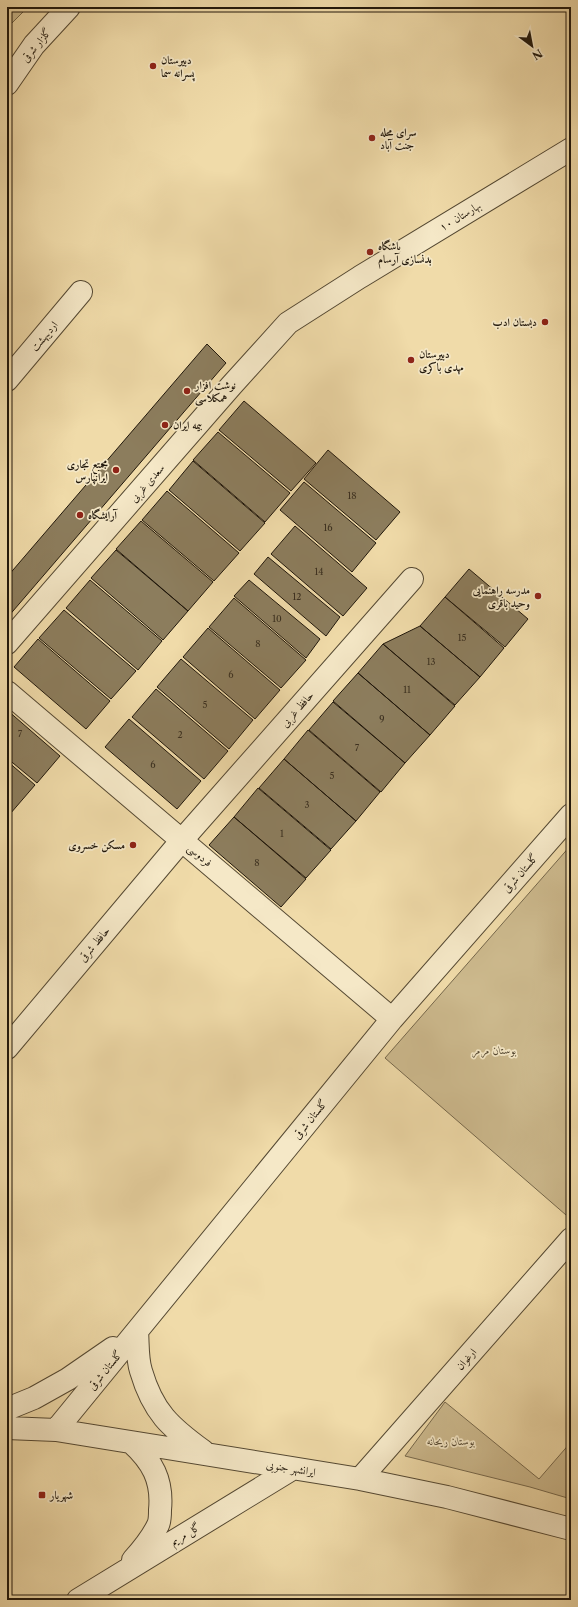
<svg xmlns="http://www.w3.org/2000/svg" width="578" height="1607" font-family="'Libre Caslon Text',Amiri,serif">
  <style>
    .green { fill: #cdba8e; stroke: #76684c }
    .building { fill: #8c7d5d; stroke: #20170b }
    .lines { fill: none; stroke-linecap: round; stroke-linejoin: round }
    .minor-casing { stroke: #544832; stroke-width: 24 }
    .minor { stroke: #f5e8c7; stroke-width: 22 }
    .poi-dot { fill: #8f2418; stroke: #f5e8c7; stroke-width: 1.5 }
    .labels { text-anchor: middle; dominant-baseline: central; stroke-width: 3.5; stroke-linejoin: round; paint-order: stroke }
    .number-label { font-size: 9px; fill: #3b3020 }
    .street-label { font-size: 11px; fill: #20170b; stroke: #f5e8c7 }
    .poi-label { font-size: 11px; font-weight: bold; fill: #20170b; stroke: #f5e8c7; text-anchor: start }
    .park-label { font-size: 11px; font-style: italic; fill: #544832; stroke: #f5e8c7 }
  </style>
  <rect width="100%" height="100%" fill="#f0dba9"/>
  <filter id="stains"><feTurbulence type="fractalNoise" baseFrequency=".005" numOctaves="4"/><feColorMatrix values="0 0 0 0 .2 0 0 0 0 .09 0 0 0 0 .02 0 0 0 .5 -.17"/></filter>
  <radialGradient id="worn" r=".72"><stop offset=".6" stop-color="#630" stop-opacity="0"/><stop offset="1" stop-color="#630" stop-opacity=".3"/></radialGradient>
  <path class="green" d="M7,7h21l-21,21z
    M571,845v365l-5,5 -181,-157z
    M445,1402l94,77 32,-37v57l-41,-12 -125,-31z"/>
  <path class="building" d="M207,344l19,19 -219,255v-41z
    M244,401l72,62 -25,28 -72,-61z
    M218,432l72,61 -25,29 -72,-62z
    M328,450l72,62 -24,28 -72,-61z
    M193,461l72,62 -25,28 -71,-61z
    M304,482l72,61 -24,29 -72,-62z
    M167,491l72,62 -25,28 -72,-61z
    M141,521l72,61 -25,29 -72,-62z
    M295,526l72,62 -24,28 -72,-62z
    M116,550l72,61 -25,29 -72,-62z
    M268,557l72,60 -14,19 -72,-62z
    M469,569l59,50 -23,28 -60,-50z
    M90,580l72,61 -24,29 -72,-62z
    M249,580l71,59 -14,19 -72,-62z
    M445,597l59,51 -24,29 -60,-51z
    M234,598l72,62 -25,28 -72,-61z
    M64,610l72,61 -25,28 -72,-61z
    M420,626l60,51 -25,28 -72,-61z
    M208,628l72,62 -25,29 -72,-62z
    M38,639l72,62 -24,28 -72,-62z
    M383,644l72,62 -25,29 -72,-62z
    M181,659l72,61 -24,29 -72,-62z
    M358,673l72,62 -25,28 -72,-62z
    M156,689l72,62 -24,28 -72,-62z
    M333,702l72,61 -24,29 -72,-62z
    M7,710l53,46 -23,27 -30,-25z
    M129,719l72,62 -24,28 -72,-62z
    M308,730l72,62 -24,29 -72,-62z
    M284,759l72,62 -25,28 -72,-61z
    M7,761l28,24 -25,29 -3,-3z
    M258,788l73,62 -25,28 -72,-61z
    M234,817l72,62 -25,28 -72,-62z"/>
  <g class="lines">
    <defs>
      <path id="minor" d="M7,84l27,-39 35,-38
        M7,380l74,-88
        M7,643l224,-257 57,-63 72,-46 211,-128
        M7,692l385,327
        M7,1048l175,-208 230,-261
        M137,1331c1,12 0,28 4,40 12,41 29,56 62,80
        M7,1409l27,-11 34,-19 45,-31
        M7,1428l49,2 304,49 87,18 124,32
        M56,1430l336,-411 179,-204
        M131,1442c21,19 32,38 29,68 0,5 0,11 -2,15 -6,13 -15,24 -25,35
        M360,1479l211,-240
        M78,1600l214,-131"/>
    </defs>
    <use href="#minor" class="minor-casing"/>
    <use href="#minor" class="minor"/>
  </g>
  <g class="poi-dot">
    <circle cx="153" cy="66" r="4"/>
    <circle cx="372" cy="138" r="4"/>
    <circle cx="370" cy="252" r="4"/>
    <circle cx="545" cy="322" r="4"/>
    <circle cx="411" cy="360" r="4"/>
    <circle cx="187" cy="391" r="4"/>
    <circle cx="165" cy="425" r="4"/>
    <circle cx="116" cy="470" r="4"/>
    <circle cx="80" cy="515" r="4"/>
    <circle cx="538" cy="596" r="4"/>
    <circle cx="133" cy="845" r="4"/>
    <rect x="38" y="1491" width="8" height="8" rx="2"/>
  </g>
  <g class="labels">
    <g class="number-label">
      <text x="352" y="495">18</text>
      <text x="328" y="527">16</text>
      <text x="319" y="571">14</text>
      <text x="297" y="596">12</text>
      <text x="277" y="618">10</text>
      <text x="462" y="637">15</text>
      <text x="258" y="643">8</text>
      <text x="431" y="661">13</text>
      <text x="231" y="674">6</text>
      <text x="407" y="689">11</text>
      <text x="205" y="704">5</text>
      <text x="382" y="718">9</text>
      <text x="20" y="733">7</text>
      <text x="180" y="734">2</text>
      <text x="357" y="747">7</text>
      <text x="153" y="764">6</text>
      <text x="332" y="775">5</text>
      <text x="307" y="804">3</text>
      <text x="282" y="833">1</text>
      <text x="257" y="862">8</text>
    </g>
    <g class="street-label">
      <text transform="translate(36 45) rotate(-51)">گلزار شرقی</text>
      <text transform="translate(460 216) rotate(-31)">بهارستان ۱۰</text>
      <text transform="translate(44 336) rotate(-50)">اردیبهشت</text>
      <text transform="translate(147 483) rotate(-49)">سعدی غربی</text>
      <text transform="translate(297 709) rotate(-49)">حافظ غربی</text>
      <text transform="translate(200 855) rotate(40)">فردوسی</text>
      <text transform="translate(520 873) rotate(-49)">گلستان شرقی</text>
      <text transform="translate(94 944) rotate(-50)">حافظ شرقی</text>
      <text transform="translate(310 1119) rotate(-51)">گلستان شرقی</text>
      <text transform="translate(466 1359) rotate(-49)">ارغوان</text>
      <text transform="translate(105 1370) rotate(-51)">گلستان شرقی</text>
      <text transform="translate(291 1468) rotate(9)">ایرانشهر جنوبی</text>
      <text transform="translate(185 1534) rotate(-32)">گل مریم</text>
    </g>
    <g class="poi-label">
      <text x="161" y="60">دبیرستان<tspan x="161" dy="13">پسرانه سما</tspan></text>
      <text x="380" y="132">سرای محله<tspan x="380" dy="13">جنت آباد</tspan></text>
      <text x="378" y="246">باشگاه<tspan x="378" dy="13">بدنسازی آرسام</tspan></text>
      <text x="537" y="322" text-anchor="end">دبستان ادب</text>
      <text x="419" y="354">دبیرستان<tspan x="419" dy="13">مهدی باکری</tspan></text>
      <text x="195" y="385">نوشت افزار<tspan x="195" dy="13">همکلاسی</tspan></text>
      <text x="173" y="425">بیمه ایران</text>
      <text x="108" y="464" text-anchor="end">مجمتع تجاری<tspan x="108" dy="13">ایرانپارس</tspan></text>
      <text x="88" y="515">آرایشگاه</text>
      <text x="530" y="590" text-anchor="end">مدرسه راهنمایی<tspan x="530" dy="13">وحید باقری</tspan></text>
      <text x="125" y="845" text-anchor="end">مسکن خسروی</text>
      <text x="50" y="1495">شهریار</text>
    </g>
    <g class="park-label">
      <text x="494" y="1050">بوستان مرمر</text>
      <text x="451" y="1441">بوستان ریحانه</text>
    </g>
  </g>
  <rect width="578" height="1607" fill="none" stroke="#f0dba9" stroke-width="24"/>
  <rect x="8" y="8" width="562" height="1591" fill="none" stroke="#20170b" stroke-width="2"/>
  <rect x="12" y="12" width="554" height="1583" fill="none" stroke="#20170b"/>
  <g transform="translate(532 46) rotate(148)" stroke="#f5e8c7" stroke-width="3" paint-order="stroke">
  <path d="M0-3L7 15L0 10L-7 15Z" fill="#20170b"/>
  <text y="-6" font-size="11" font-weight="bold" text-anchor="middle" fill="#20170b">N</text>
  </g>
  <rect width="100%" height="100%" filter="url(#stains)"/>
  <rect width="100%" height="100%" fill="url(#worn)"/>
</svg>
